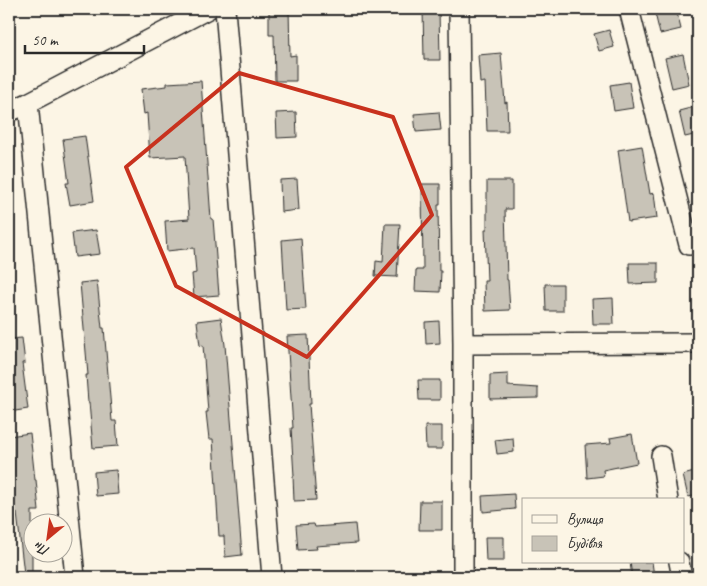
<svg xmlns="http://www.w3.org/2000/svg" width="707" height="586" font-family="Caveat,sans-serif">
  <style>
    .building { fill: #c8c3b7; stroke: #2b2b2b }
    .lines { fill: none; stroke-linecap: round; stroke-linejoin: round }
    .minor-casing { stroke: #2b2b2b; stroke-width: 22 }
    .minor { stroke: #fcf5e5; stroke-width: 19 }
    .marked { fill: none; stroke: #c8321e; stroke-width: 4; stroke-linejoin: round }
  </style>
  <rect width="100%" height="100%" fill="#fcf5e5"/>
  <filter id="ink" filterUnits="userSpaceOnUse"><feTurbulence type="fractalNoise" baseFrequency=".02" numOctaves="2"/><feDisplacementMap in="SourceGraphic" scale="10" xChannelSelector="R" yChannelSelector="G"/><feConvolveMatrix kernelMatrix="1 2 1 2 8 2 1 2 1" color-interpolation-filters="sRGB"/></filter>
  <g filter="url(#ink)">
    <path class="building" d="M269,9h20l1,47 6,-1v26h-21l-1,-46h-5z
      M423,9h16l1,51h-16z
      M654,9h22l5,20 -21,5z
      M609,30l5,17 -15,4 -5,-17z
      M501,53l4,50 2,-1 1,29h-21l-2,-49 -5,1 -2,-28z
      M683,54l6,30 -17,4 -7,-30z
      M201,81l10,138h2l6,76 -25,2 -2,-23 4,-1 -2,-25 -27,3 -2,-30 24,-2 -4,-63 -35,2 -3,-45 -3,1 -3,-25 26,-3v-3z
      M629,82l4,26 -19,3 -4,-26z
      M698,106v28l-13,3 -6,-26z
      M296,112l1,25 -20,1 -1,-25z
      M439,112l2,18 -25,2 -2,-18z
      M85,136l9,65 -24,4 -4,-22h3l-6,-44z
      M642,146l8,48 4,-1 3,25 -29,4 -10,-72z
      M297,179l2,31 -18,2 -1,-32z
      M487,181h25v28h-7l2,71h1l2,30 -25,1 -1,-30h3l-2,-52h2z
      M422,184h18v21h-2l1,66h2l-1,21 -25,-1 1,-21h7z
      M385,224h15l-3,53 -22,-1 1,-15 7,1z
      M96,230l4,24 -25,3 -3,-24z
      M301,238l5,71 -20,1 -4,-70z
      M629,263h29v20l-28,1z
      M97,281l5,47h2l8,93h4l2,25 -25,2 -4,-46h-1l-2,-27h2l-8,-92z
      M545,284h18v27h-17z
      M613,298l1,26h-21l-1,-25z
      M221,318l4,27 17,210 -17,2 -1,-21h-5l-6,-97h-4l-3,-27h2l-5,-67 -3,1 -3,-25z
      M439,321l1,22 -14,1 -1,-22z
      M308,335l3,69h-2l7,96 -22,1 -1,-25h1l-3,-48h2l-6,-92z
      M22,338l3,25h-3l6,46 -19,3v-73z
      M508,374v12l30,2v10l-48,1v-24z
      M418,380h22v20h-21z
      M425,426h17v23h-16z
      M30,433l5,47h1l3,31h-7v62l-8,1 -7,-61h-2l-4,-51h-2v-26z
      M632,434l5,29 -34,7 1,6 -17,2 -2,-33 26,-2 -1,-5z
      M513,438l1,14 -17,2 -2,-14z
      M116,470l2,24 -22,2 -2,-24z
      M698,471v24l-10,2 -5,-22z
      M514,494l1,15 -32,3 -1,-16z
      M420,501h22v29h-23z
      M314,524l1,3 40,-3 2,19 -41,3 1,3 -19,1 -2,-25z
      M485,537h19v24h-18z
      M630,562h22l2,14 -22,1z"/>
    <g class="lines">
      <defs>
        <path id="minor" d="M225,9l47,568
          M459,9l4,335v233
          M629,9l60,236
          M28,103l47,474
          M9,112l19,-9 180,-94
          M463,344l235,-1
          M661,456l7,44
          M679,562l3,15"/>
      </defs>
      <use href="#minor" class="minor-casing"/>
      <use href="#minor" class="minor"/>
    </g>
  </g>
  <path class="marked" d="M239,73l154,44 39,98 -125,142 -131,-71 -50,-119z"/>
  <rect width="707" height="586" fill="none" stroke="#fcf5e5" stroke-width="30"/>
  <rect x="15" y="15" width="677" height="556" fill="none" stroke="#2b2b2b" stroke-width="2" filter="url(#ink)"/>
  <rect x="522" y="498" width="162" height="65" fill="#fcf5e5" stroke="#a8a49b"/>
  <rect x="532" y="515" width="25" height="8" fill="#fcf5e5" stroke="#a8a49b"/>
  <text x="567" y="524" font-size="15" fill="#2b2b2b">Вулиця</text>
  <rect x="532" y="536" width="25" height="15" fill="#c8c3b7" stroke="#a8a49b"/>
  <text x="567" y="548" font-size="15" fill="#2b2b2b">Будівля</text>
  <g transform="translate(48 538) rotate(209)"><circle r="24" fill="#fcf5e5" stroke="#a8a49b"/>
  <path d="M0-4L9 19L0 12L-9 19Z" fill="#c8321e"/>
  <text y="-8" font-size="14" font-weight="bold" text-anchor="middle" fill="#2b2b2b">Пн</text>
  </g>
  <path d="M25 45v8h119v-8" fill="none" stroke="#2b2b2b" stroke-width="2.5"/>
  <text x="32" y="45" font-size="15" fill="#2b2b2b" stroke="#fcf5e5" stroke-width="4" paint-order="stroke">50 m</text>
</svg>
